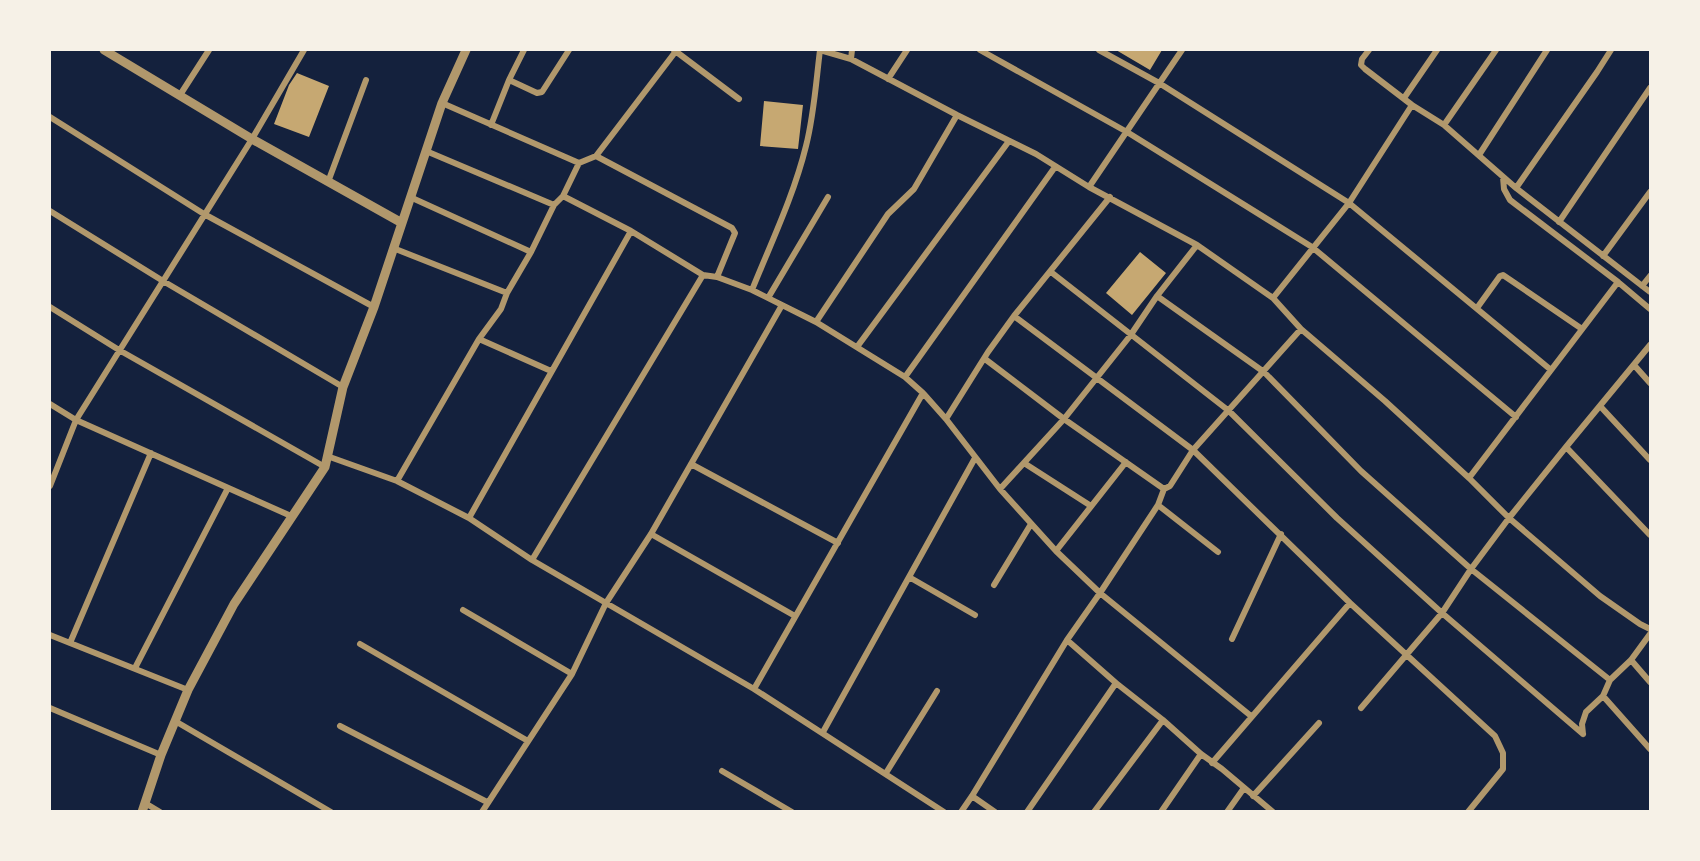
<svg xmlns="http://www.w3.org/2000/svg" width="1700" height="861" font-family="'Archivo Narrow',sans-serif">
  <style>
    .building { fill: #c6a872 }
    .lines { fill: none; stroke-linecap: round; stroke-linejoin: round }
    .minor { stroke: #b1986c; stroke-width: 6 }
    .tertiary { stroke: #b1986c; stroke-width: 9 }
  </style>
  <rect width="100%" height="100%" fill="#14213d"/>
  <path class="building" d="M1116,50h46l-12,20z
    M297,73l32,13 -20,51 -35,-13 15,-39z
    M764,101l39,4 -5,44 -38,-3z
    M1140,252l26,21 -34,42 -26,-22z"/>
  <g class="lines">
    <path class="minor" d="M674,50l65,49
      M820,50l31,9 106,56 79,39 53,33 108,58 76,53 28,31 84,72 84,77 40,40 91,78 40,28 10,5
      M980,50l147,82 185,115 204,170
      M1099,50l60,33 190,120 202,167
      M1369,50l-7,9 -1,6 4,4 47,36 32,20 72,63 134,104
      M851,59l1,-9
      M888,79l19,-29
      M509,80l15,-30
      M180,95l29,-45
      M1404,98l33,-48
      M442,103l137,60
      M50,117l154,97 170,93
      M491,125l18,-45 28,13 5,-1 27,-42
      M1444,125l52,-75
      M426,151l128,54
      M1479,155l68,-105
      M596,156l80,-105
      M1503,177l1,12 6,11 108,82 32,27
      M328,182l38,-102
      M1089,187l93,-137
      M1516,188l81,-116 14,-22
      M563,196l68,35 72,44 14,2 35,13 64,32 89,55 18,16 23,26 54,70 56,62 44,42 151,123
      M410,197l121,55
      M50,211l113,70 180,106
      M1559,222l91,-134
      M393,248l114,45
      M1603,256l47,-64
      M1051,272l178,139 108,107 105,95 141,121
      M1642,286l8,-10
      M752,290c19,-47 42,-95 54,-144 8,-31 10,-64 14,-96
      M1157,296l107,76 97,99 110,98 139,111
      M768,298l60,-101
      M1273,298l76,-95 63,-98
      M50,307l69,43 206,117
      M1477,308l23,-32 3,-1 79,54
      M1014,316l179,134 157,153 145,133 8,17v16l-35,43
      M816,322l72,-108 26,-25 43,-74
      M479,339l72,32
      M857,347l152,-206
      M985,359l79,60 100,70
      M1634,365l16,18
      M905,377l150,-210
      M50,404l26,16 215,96
      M1600,406l50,54
      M946,419l42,-67 26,-36 96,-119
      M1566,447l84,88
      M327,456l70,25 72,37 63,42 222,129 190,123
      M1024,463l67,43
      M691,464l147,79
      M1469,478l149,-196
      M397,481l82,-142 22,-30 6,-16 24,-41 23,-47 9,-9 16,-33 17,-7 136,72 3,5 -18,44
      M50,486l26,-66 176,-281 52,-89
      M1000,489l64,-70 66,-83 27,-40 40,-51
      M1158,505l60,47
      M469,518l162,-287
      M651,534l144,82
      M1056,551l70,-89
      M532,560l171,-285
      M909,577l66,38
      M994,585l37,-61
      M463,610l109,64
      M50,635l20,8 81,-190
      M1232,639l49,-105
      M1067,640l49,43 47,37 38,34 21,15 51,43
      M70,643l118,47
      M360,644l168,97
      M1631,660l19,22
      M135,668l93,-180
      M754,689l169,-296
      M1603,696l47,53
      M50,708l111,47
      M1361,708l81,-95 29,-44 38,-51 57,-71 84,-102
      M175,721l156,91
      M340,726l147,76
      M823,732l152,-274
      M1583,734l-1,-10 4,-12 17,-16 7,-16 21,-20 19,-26
      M1212,763l138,-160
      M722,771l70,41
      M886,773l51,-82
      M972,796l23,16
      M1253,796l66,-73
      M145,803l15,9
      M482,812l90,-138 34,-71 45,-69 131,-229
      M961,812l11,-16 95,-156 33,-47 58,-88 6,-16 6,-3 23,-36 108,-121
      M1027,812l89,-129
      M1094,812l69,-92
      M1161,812l40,-58
      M1227,812l17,-24"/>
    <path class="tertiary" d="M104,50l148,89 150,84 -28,84 -31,80 -18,80 -91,137 -46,86 -27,65 -19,57
      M402,223l40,-120 24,-53"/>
  </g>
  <rect width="1700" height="861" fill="none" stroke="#f6f1e7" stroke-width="102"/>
</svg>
